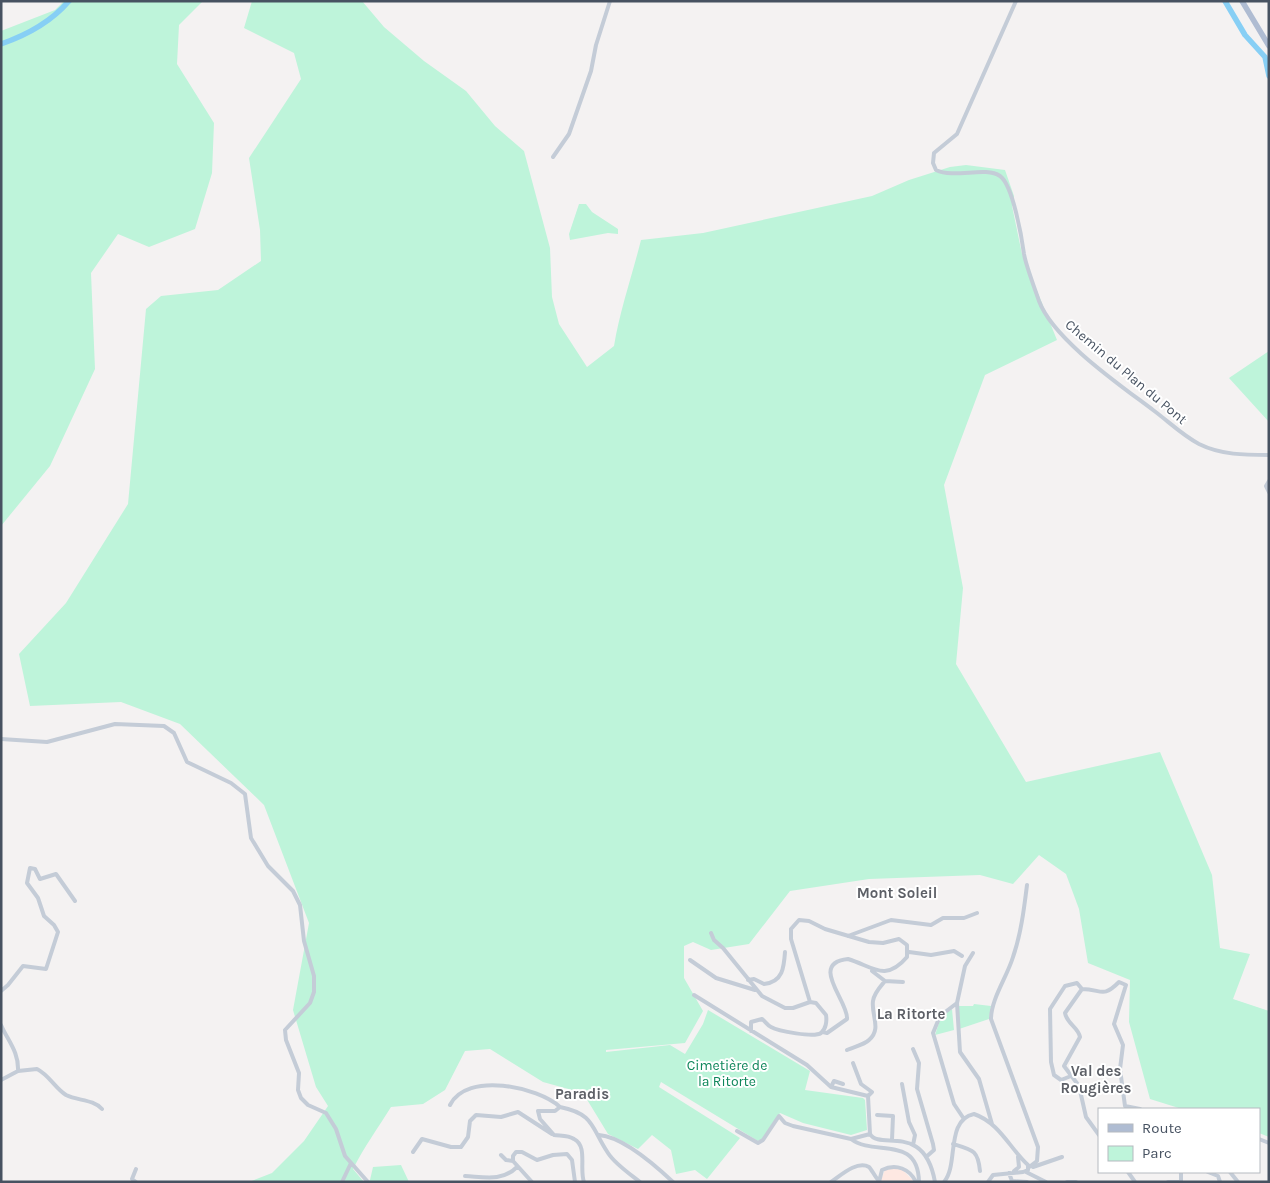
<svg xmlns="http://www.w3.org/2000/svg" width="1270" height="1183" font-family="Karla,sans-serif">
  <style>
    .medical { fill: #fee8e2 }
    .green { fill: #bef4da }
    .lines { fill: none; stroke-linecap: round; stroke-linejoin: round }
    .river { stroke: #87cff5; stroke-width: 5.5 }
    .minor { stroke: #c4ccd7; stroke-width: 4 }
    .primary { stroke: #afbcd2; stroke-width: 5.5 }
    .labels { text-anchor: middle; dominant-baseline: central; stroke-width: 4; stroke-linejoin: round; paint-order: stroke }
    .street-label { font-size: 14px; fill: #475261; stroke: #fff }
    .park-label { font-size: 14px; fill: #0e865a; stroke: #fff }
    .neighbourhood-label { font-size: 15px; font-weight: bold; fill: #5d6067; stroke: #fff }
  </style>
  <rect width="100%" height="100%" fill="#f4f2f2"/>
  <path class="medical" d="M895,1168l8,2 11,12h-34l5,-12z"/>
  <path class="green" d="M64,1h139l-24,24 -2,39 37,59 -2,50 -17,56 -46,18 -31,-13 -27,39 4,96 -45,97 -49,60v-495l54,-21z
    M252,1h110l22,26 40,34 42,30 29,35 29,25 26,97 2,49 7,27 28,43 27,-21c6,-36 18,-70 27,-106l62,-7 169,-37 37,-16 41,-13 16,-2 39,5 9,26 -2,10 10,48 35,86 -72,35 -41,110 19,103 -7,76 70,118 134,-30 52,123 8,73 30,6 -17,45 36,12v126l-10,-4v-24h-77l-32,-10 -21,-77 1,-42 -42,-17 -9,-54 -13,-35 -27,-19 -26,29 -33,-9 -111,4 -79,12 -41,53 -38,6 -18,-8 -9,4v32l19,33 -18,32 -79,7v2l64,-7 15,9 18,-30 5,-14 102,61 -5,19 58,8 2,2 2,30 -16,5 -48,-12 -23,-10 -18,26 -4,2 -97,-59 -2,5 81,51 -33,41 -12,-9 -19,4 -5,-24 -19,-15 -14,14 -30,-15 -25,-41 -40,-11 -53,-33 -25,2 -20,39 -22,14 -32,3c-13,21 -27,40 -38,62l11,13h-115l23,-9 32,-32 24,-35 -12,-19 -23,-77 16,-87 -45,-118 -84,-81 -59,-22 -91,4 -11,-52 47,-51 62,-99 18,-195 15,-13 57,-6 43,-29 -1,-31 -11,-72 52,-79 -7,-26 -50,-25z
    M579,204h7l6,8 26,17v5l-10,-1 -38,7 -1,-6z
    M1269,351v71l-40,-44z
    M974,1004l17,2 -2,13 -30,10v-23h14z
    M952,1009l2,21 -19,5 6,-18z
    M401,1165l8,17h-42l3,-2 3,-13z"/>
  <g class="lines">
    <path class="river" d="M1225,1l20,34 20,22 4,19
      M1,44c26,-9 50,-22 68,-43"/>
    <path class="minor" d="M1016,1l-59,133 -23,19 -1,10 3,7c19,9 49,-4 64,6 13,9 22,63 24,78 2,12 11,35 15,47 14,38 81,84 114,109 15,11 29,25 46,34 22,11 46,11 70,11
      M553,157l16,-23 22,-63 5,-26 14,-44
      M1269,481l-3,5 3,6
      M1,739l46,3 68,-18 49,2 10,7 13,29 44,21 14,11 6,44 17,28 25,25 7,14 4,36 10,35v16l-4,11 -25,27 1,10 13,33 -1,17 3,8 7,7 18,8 10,16 9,27 23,26
      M1027,885c-3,24 -6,49 -14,72 -6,20 -22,42 -22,62l47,128 -1,14 -9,7
      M711,933l3,7 9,8 39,48 23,12h8l17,-6 6,1 10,12c1,6 0,14 -5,18 -7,5 -43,-2 -50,-6 -4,-2 -6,-6 -9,-8l-11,3v9
      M848,936l43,-16 40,5 12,-7h21l13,-5
      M909,952l22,3 23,-4 8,5
      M690,960l26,18 39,12
      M872,971l13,10 18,1
      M748,980l6,-1 10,5c19,-2 20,-17 21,-32
      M1082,989c20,0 20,10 37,-7l7,3 -12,39 9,21 -3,24 5,37 15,3
      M1082,989l-17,24c2,11 13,14 15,24l-16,29 15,20 7,31 13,18
      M1,991l7,-6 15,-19 23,3 12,-37 -4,-7 -10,-9 -6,-18 -11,-15 3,-15 5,1 5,10 16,-5 19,27
      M694,995l113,70 24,22 37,9 2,38
      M810,1002l-19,-63v-10l8,-9 10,1 16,8 44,13 14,1 16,-4 8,6v12c-22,26 -35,9 -59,2 -40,4 1,43 -1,60l-20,14 -4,-1
      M957,1003l3,49 19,27 13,45
      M1,1025c7,16 18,27 17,46
      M913,1049l6,14 -2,26 16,55 1,6 -8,7
      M847,1050c6,-3 17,-5 22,-10 13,-11 2,-25 4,-39 1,-8 7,-14 12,-20
      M853,1063l8,21 11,8 -4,4
      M1071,1076l-10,4 -7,-5 -3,-13 -1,-53 15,-23 12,-3 5,6
      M1,1080l17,-9 19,-2c12,6 18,19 29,26 12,6 27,4 36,14
      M902,1084l7,38 6,13 -2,10
      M831,1087l3,-6 9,3
      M450,1105c17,-34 88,-18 110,2
      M877,1115l16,1 -1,24
      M964,1119l-10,-15 -21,-71 7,-17 17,-13 8,-37 8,-13
      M737,1131l21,12 5,-3 16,-24 6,7 8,3 58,13 19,-5
      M870,1134c10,17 54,-13 65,48
      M599,1135c24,2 57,31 74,47
      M851,1139c23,18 67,-5 68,43
      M1259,1139l10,4
      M953,1144c20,6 25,6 27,27
      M413,1152l9,-13 29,8h10l7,-10 2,-16 6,-6 25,2 17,-5 34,22
      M501,1155l5,5 7,1
      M1033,1167l29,-10
      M1014,1171l5,-4 -1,-10
      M1026,1172l20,10
      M1128,1172l7,10
      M1181,1172v10
      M1208,1172l10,4 2,6
      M1230,1172l8,10
      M1009,1173l3,8 15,1
      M465,1176c19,1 37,6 52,-9
      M136,1182l-4,-3 4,-10
      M342,1182l9,-19
      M532,1182l-19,-21v-5l3,-4h6l15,8 16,-5 14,-1 5,6 3,22
      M584,1182c-5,-13 4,-36 -10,-43 -6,-4 -14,-3 -20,-4l-14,-16 -2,-8h17l5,-4c35,7 31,21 48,46 7,11 22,21 32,29
      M831,1182c9,-6 26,-22 38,-15 3,3 6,10 10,14
      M879,1182l3,-12c14,-7 28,-1 34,12
      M944,1182c15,-17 1,-62 30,-68 26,9 36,35 54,51v5l-5,2
      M988,1182l5,-7 30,-3
      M1067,1182h9
      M1168,1182h13"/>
    <path class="primary" d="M1242,1l27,45"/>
  </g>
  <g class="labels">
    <g class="street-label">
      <text transform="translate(1126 372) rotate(40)">Chemin du Plan du Pont</text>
    </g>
    <g class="park-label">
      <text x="727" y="1065">Cimetière de<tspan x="727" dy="16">la Ritorte</tspan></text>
    </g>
    <g class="neighbourhood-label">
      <text x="897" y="893">Mont Soleil</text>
      <text x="911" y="1014">La Ritorte</text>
      <text x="1096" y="1071">Val des<tspan x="1096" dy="17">Rougières</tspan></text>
      <text x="582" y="1094">Paradis</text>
    </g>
  </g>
  <rect width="1270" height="1183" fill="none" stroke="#475261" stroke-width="5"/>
  <rect x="1098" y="1108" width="162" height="65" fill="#ffffff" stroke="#b5bac0"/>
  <rect x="1108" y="1124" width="25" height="8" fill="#afbcd2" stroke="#b5bac0"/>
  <text x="1142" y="1133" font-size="15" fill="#475261">Route</text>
  <rect x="1108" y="1146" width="25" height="15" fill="#bef4da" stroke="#b5bac0"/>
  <text x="1142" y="1158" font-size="15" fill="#475261">Parc</text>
</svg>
